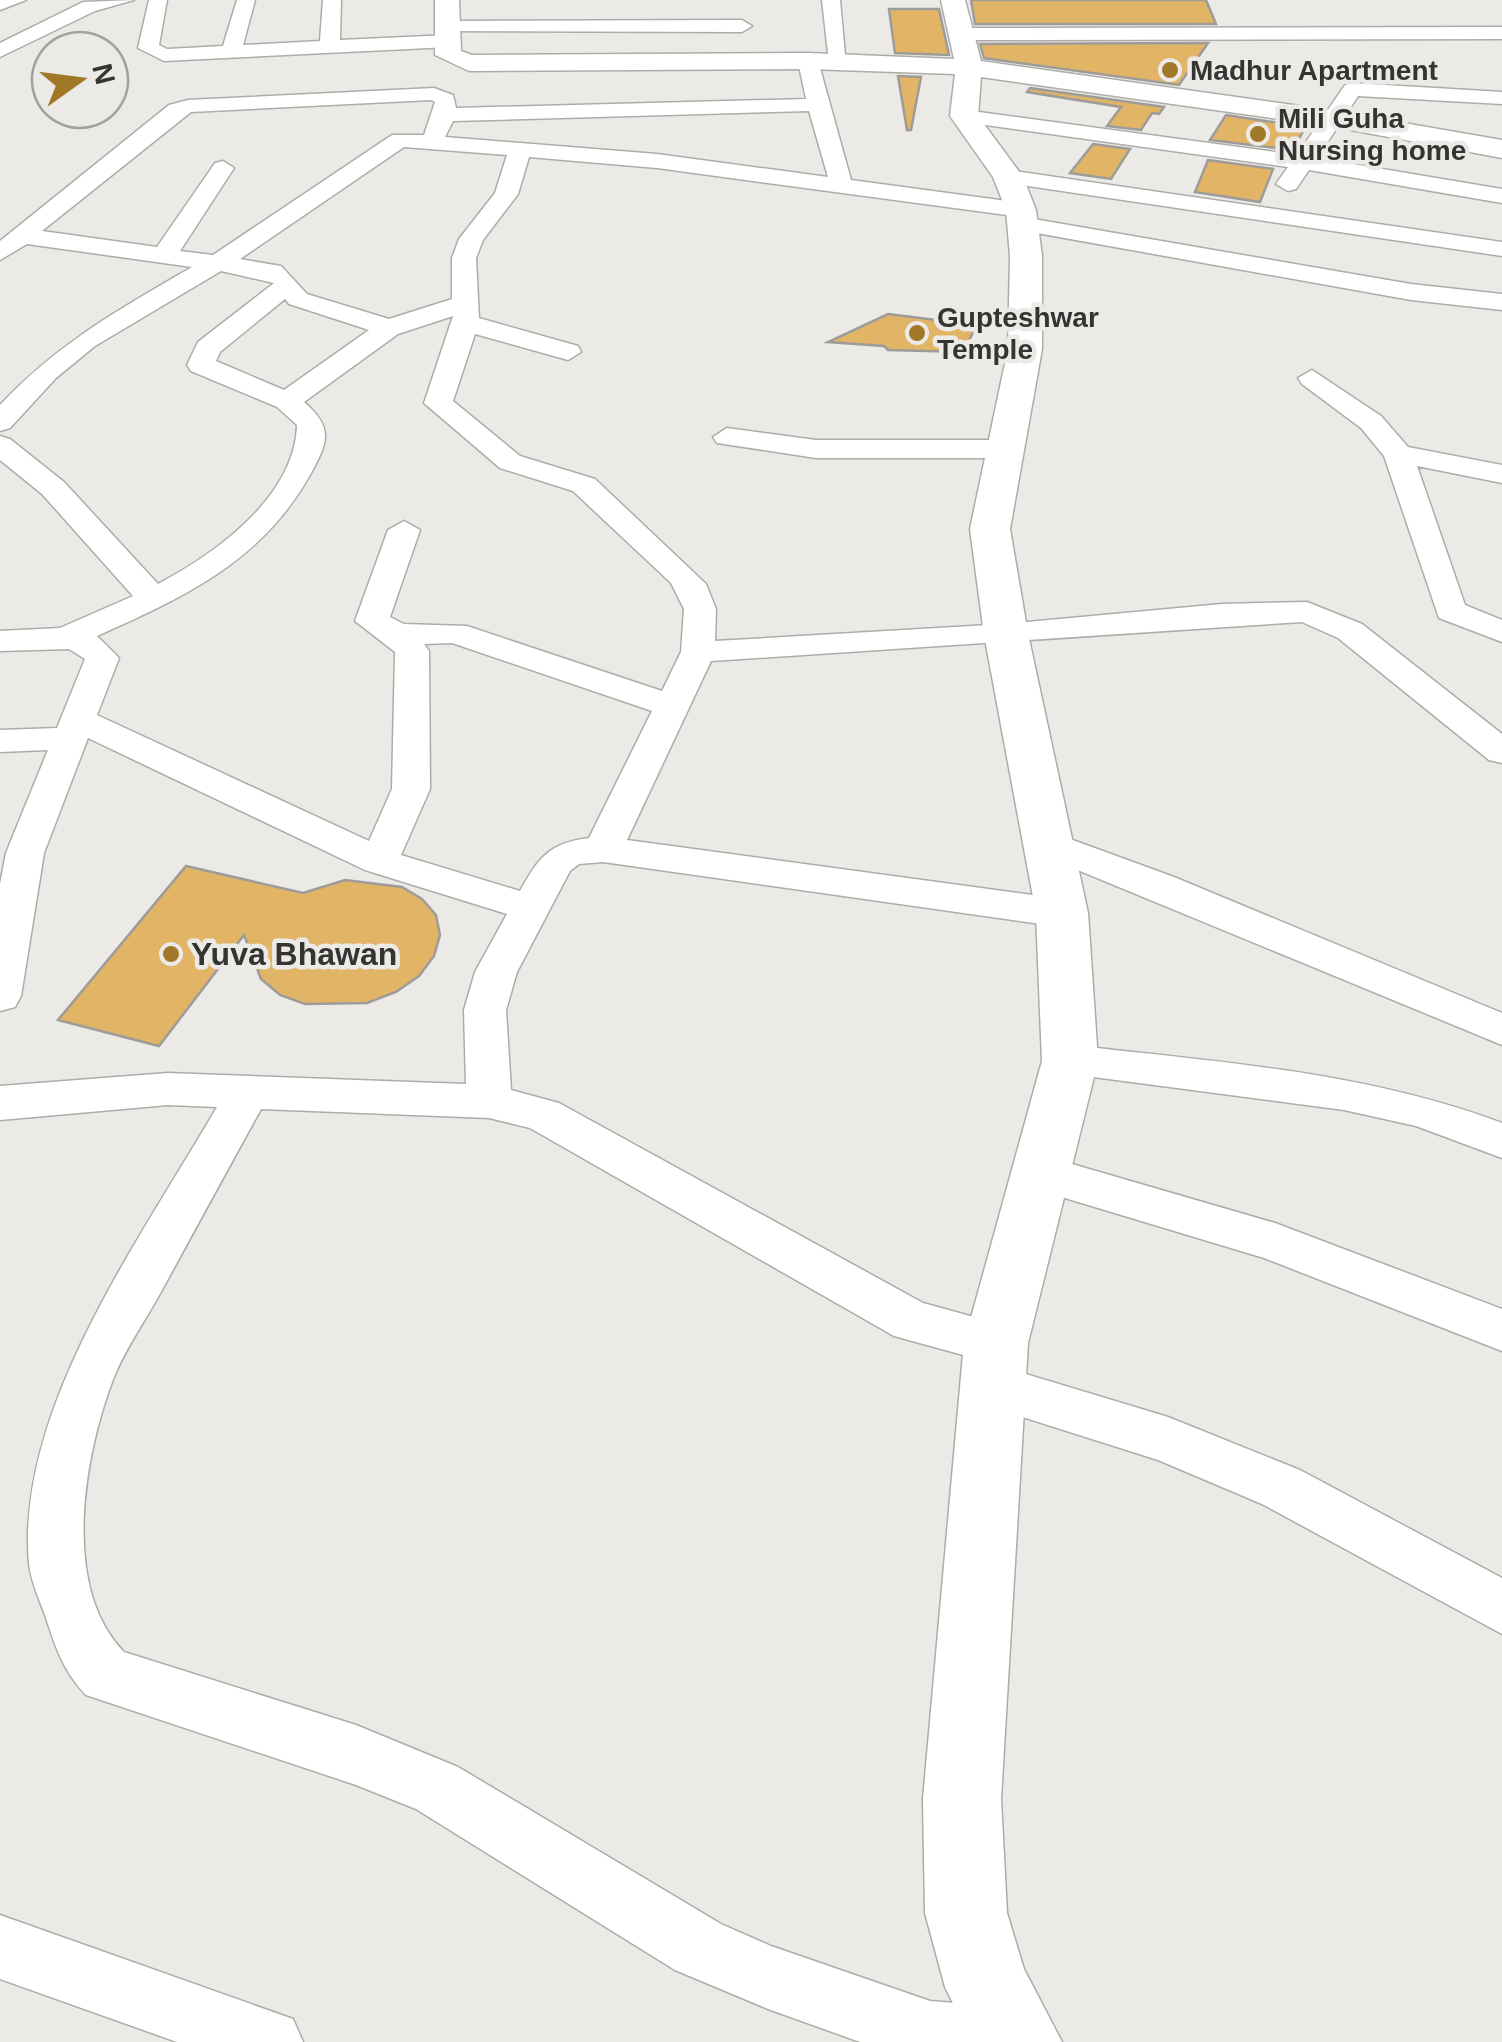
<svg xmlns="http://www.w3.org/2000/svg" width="1502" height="2042" font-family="Arial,sans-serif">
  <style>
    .building { fill: #e1b466; stroke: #9e9c99; stroke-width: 2.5 }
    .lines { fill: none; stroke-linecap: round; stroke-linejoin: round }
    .minor-casing { stroke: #aeaca9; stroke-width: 3 }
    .tertiary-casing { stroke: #aeaca9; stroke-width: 3 }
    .minor { fill: #fff; fill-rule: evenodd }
    .tertiary { fill: #fff; fill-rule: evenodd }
    .poi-dot { fill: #a17827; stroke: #eceae7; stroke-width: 4 }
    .labels { text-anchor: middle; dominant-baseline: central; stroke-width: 9; stroke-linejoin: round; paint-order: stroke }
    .far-poi-label { font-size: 28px; font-weight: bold; fill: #353433; stroke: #eceae7; text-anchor: start }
    .poi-label { font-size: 32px; font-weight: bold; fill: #353433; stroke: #eceae7; text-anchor: start }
  </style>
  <rect width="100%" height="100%" fill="#eceae7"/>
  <path class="building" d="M971,0h235l10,24h-241z
    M889,9h50l10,46 -54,-2z
    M1208,43l-29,42 -195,-27 -4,-14z
    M898,76l23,1 -10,53h-4z
    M1030,88l134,19 -5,7 -7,-1 -11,17 -34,-4 14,-19 -94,-15z
    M1226,115l80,12 -14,23 -82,-10z
    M1093,144l37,5 -19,30 -41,-6z
    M1208,160l65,9 -13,33 -65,-10z
    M888,314l89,11 -14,27 -75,-2 -4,-4 -56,-4z
    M186,866l117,27 42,-13 57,7 20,12 14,16 4,20 -6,21 -15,20 -23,16 -29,11 -62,1 -25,-9 -19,-16 -17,-44 -85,111 -101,-26z"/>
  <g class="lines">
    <defs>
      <path id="minor" d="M0,0h26l-26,10z
        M134,0l-39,11 -95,46v-14l83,-41z
        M149,0h18l-8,45 8,4 56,-3 14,-46h18l-12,45 77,-4 3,-41h18l-1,40 109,-5 10,6 -10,6 -285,14 -26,-13z
        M822,0h18l6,66 -17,-4z
        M448,21l294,-1 10,6 -10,6 -301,-1v-8z
        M1502,27v12l-539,1 -10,-6 10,-6z
        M808,55l10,6 33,119 170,23 12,7 -11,7 389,67 91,10v16l-91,-10 -397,-71 -4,-5 11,-7 -364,-49 -128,-11 -11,37 -35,46 -7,18 3,60 99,28 3,6 -13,8 -93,-26 -22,67 67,55 75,23 111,105 10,25 -1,32 291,-17 216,-20 85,-2 55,22 140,110v29l-13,-3 -151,-122 -36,-16 -591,39 -84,179 435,59 14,4 6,10 -6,10 -14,4 -459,-65 -24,2 -9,7 -53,101 -11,38 5,80 48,13 364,200 91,25 7,15 -7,15 -18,6 -102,-28 -364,-208 -41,-10 -228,-9c-33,60 -66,120 -99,181 -15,28 -36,57 -48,87 -30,77 -54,210 10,275l232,73 102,42 263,157 50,22 159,55 88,7 23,10 10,24h-191l-92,-33 -93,-39 -259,-161 -60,-24 -270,-90c-23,-24 -31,-49 -41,-80 -6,-16 -14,-34 -16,-51 -14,-155 113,-327 188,-457l-49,-2 -168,15v-34l168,-13 298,11 -2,-74 11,-38 32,-58 -142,-44 -277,-132 -44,115 -23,143 -6,11 -15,4v-127l6,-31 42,-103 -48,2v-22l57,-2 28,-69 -16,-10 -69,2v-20l60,-3 73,-32 -91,-102 -42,-34v-24l10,3 54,43 94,102c57,-30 137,-87 139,-159l-20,-18 -86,-36 -4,-6 11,-23 76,-59 -53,-12 -126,75 -39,32 -46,50 -10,3v-26c58,-62 120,-96 192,-138l-165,-23 -27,16v-19l169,-136 19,-5 246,-12 19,7 3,13 350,-9 -8,-38zM431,100l4,2 -11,33h-32l-179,120 -33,-4 54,-83 -11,-7 -8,2 -58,84 -115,-16 149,-119zM809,111l19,66 -171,-23 -212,-17 8,-16zM404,147l103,8 -12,38 -36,46 -7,19v41l-63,20 -82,-25 -26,-28 -41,-7zM285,299l4,5 80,26 -85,60 -68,-29 4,-9zM453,316l-29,87 76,65 73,23 98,92 13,26 -3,43 -19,39 -195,-65 -63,-2 -14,-7 30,-87 -16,-9 -16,9 -33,91 40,31 -3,137 -23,52 -272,-126 22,-57 -22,-22c87,-39 164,-74 213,-161 18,-33 24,-47 -6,-73l94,-68zM452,643l200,68 -63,127c-40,5 -50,19 -69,53l-119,-36 29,-66 -1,-138 -5,-7z
        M1352,83l150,9v12l-144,-8 -41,62 185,31v14l-193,-33 -13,19 -8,2 -12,-7 12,-17 -324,-45 -11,-6 11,-6 333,45 48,-70z
        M1008,170l494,72v14l-502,-74 -3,-5z
        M1312,370l69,46 27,31 94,18v18l-85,-17 48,139 37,15v22l-63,-24 -55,-162 -23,-28 -59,-44 -4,-6z
        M727,428l89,12h192l15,9 -15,9h-192l-99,-15 -4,-6z
        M1048,831l126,46 328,136v32l-468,-193 -5,-9 5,-9z
        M1070,1045c147,17 293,26 432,78v35l-86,-32 -72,-16 -289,-38 -7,-11 7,-11z
        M1041,1155l234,68 227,86v42l-238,-93 -239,-72 -7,-13 7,-13z
        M993,1364l175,53 132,53 202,108v56l-240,-130 -104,-44 -183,-58 -7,-16 7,-16z
        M0,1915l293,104 10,23h-126l-177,-63z"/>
      <path id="tertiary" d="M435,0h24l2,51 11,4 336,-2 146,6 -13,-59h24l16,61 348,49 173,30v18l-173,-32 -348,-49 -3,39 45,61 13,33 6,46v93l-32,180 18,105 60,279 10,148 -70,282 -27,456 6,114 17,56 38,73h-90l-27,-55 -20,-74 -2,-114 41,-456 78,-282 -6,-148 -52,-279 -14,-105 38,-180 2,-93 -4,-46 -13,-33 -43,-61 5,-42 -147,-5 -339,2 -34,-16z"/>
    </defs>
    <use href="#minor" class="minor-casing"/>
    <use href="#tertiary" class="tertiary-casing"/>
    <use href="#minor" class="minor"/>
    <use href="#tertiary" class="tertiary"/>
  </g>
  <g class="poi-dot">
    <circle cx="1170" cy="70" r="10"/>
    <circle cx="1258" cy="134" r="10"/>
    <circle cx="917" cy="333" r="10"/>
    <circle cx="171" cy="954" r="10"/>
  </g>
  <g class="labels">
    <g class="far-poi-label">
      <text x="1190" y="70">Madhur Apartment</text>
      <text x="1278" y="118">Mili Guha<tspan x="1278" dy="32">Nursing home</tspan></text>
      <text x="937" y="317">Gupteshwar<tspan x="937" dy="32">Temple</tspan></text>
    </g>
    <g class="poi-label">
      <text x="191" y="954">Yuva Bhawan</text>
    </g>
  </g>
  <g transform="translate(80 80) rotate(76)"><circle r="48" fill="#eceae7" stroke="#a3a19f" stroke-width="2.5"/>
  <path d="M0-8L18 38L0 25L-18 38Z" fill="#a17827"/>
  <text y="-15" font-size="28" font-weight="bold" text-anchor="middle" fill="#353433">N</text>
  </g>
</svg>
